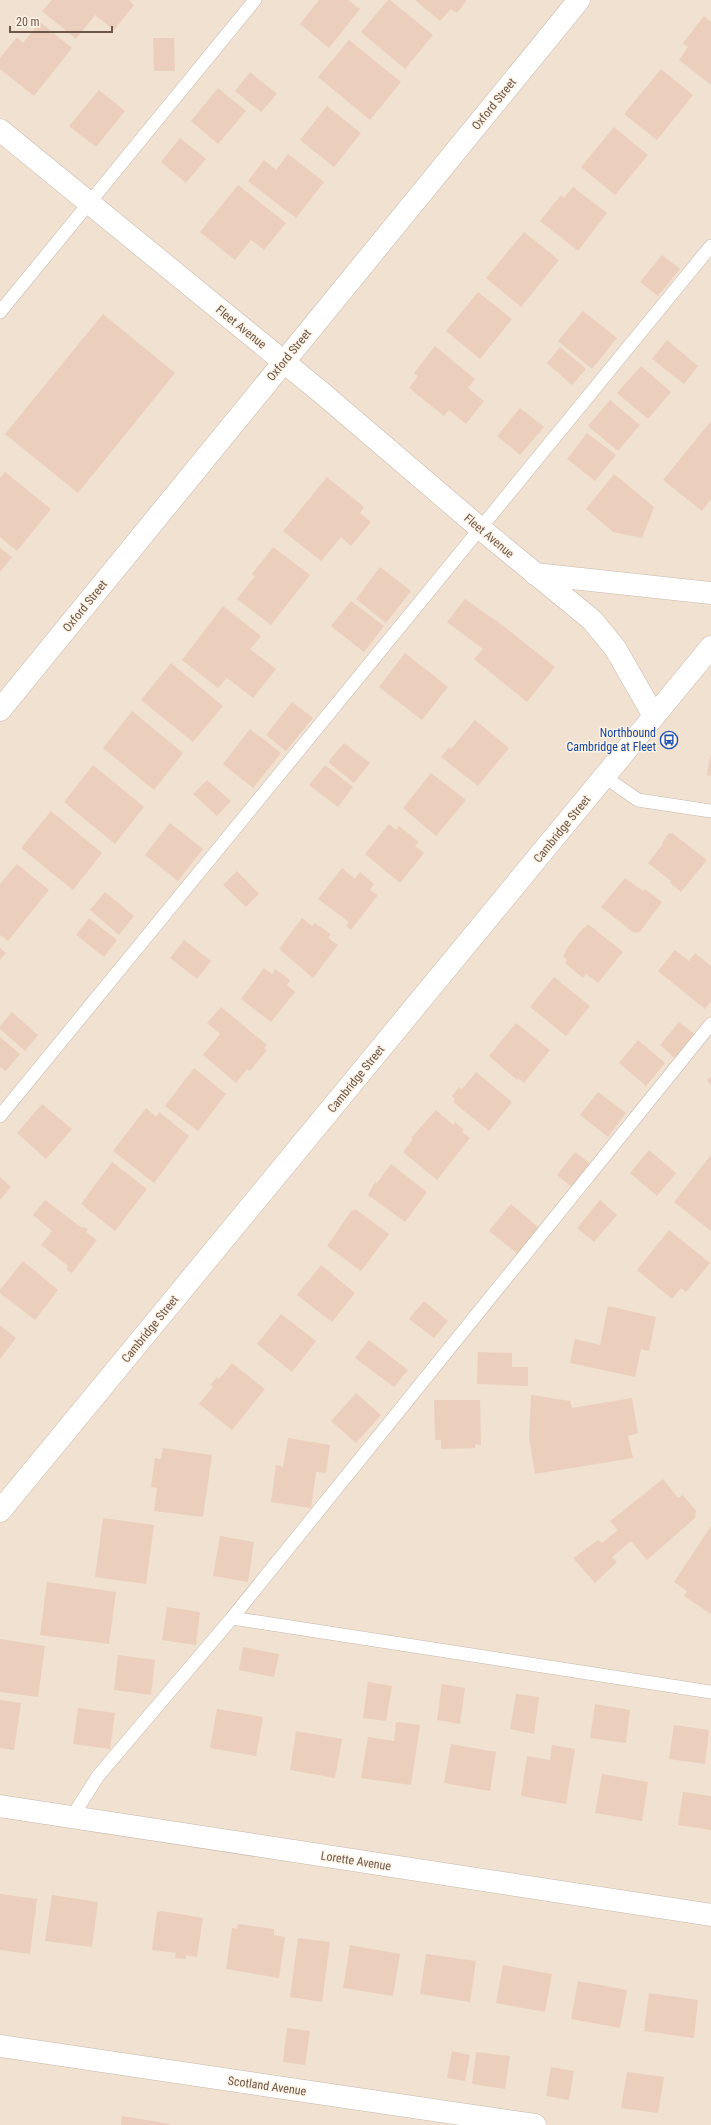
<svg xmlns="http://www.w3.org/2000/svg" width="711" height="2125" font-family="'Roboto Condensed',sans-serif">
  <style>
    .residential { fill: #f0e1d0 }
    .building { fill: #ebcfbc }
    .lines { fill: none; stroke-linecap: round; stroke-linejoin: round }
    .lane-casing { stroke: #c8b7aa; stroke-width: 14 }
    .street-casing { stroke: #c8b7aa; stroke-width: 23 }
    .secondary-casing { stroke: #cdb9aa; stroke-width: 23 }
    .lane { stroke: #fff; stroke-width: 13 }
    .street { stroke: #fff; stroke-width: 22 }
    .secondary { stroke: #fff; stroke-width: 22 }
    .labels { text-anchor: middle; dominant-baseline: central; stroke-width: 3; stroke-linejoin: round; paint-order: stroke }
    .street-label { font-size: 12px; fill: #6d574b; stroke: #fdf4e6 }
    .transit-label { font-size: 12px; fill: #164399; stroke: #fdf4e6; text-anchor: end }
  </style>
  <rect width="100%" height="100%" fill="#f9f0e1"/>
  <path class="residential" d="M0,0h711v2125h-711z"/>
  <path class="building" d="M52,0h77l5,5 -20,25 -19,-15 -19,24 -34,-28z
    M319,0h29l12,9 -31,39 -29,-24z
    M388,0h2l43,35 -28,34 -44,-37z
    M415,0h52l-10,13 -6,-4 -11,12z
    M704,16l7,6v63l-32,-25 9,-13 -5,-4z
    M40,22l32,26 -38,48 -34,-27v-11l17,-21 6,6z
    M153,38h21l1,33h-21z
    M349,40l52,42 -31,38 -52,-43z
    M661,69l32,26 -36,45 -33,-26z
    M250,72l27,22 -16,18 -26,-21z
    M218,88l28,23 -28,33 -27,-23z
    M99,90l26,21 -29,36 -27,-21z
    M327,106l34,27 -27,34 -34,-27z
    M614,127l34,28 -33,40 -34,-28z
    M180,138l26,21 -20,24 -25,-21z
    M288,154l36,28 -28,36 -48,-37 16,-21 12,10z
    M238,185l48,38 -22,27 -13,-10 -16,20 -35,-28z
    M573,187l34,26 -29,38 -38,-30 21,-26 3,3z
    M524,232l35,28 -38,47 -35,-29z
    M662,255l18,14 -22,27 -18,-14z
    M478,292l34,27 -32,40 -34,-28z
    M583,311l34,27 -25,31 -34,-28z
    M103,314l72,59 -97,120 -73,-59z
    M667,340l31,26 -14,18 -32,-25z
    M435,346l40,33 -7,9 16,13 -18,23 -17,-14 -5,6 -35,-28 9,-12 -4,-3z
    M560,347l26,22 -14,16 -25,-22z
    M641,366l30,26 -23,27 -31,-26z
    M610,400l30,25 -22,26 -30,-25z
    M520,408l24,19 -24,28 -23,-19z
    M711,421v78l-9,12 -39,-31z
    M587,433l29,22 -21,26 -28,-22z
    M5,472l46,37 -34,42 -17,-14v-59z
    M614,474l40,33 -12,31 -29,-6 -27,-23z
    M327,477l37,30 -4,6 11,9 -20,24 -10,-9 -20,24 -38,-30z
    M273,547l37,28 -39,50 -34,-26 18,-23 -3,-2z
    M0,548l12,9 -12,15z
    M380,567l31,24 -25,32 -30,-24z
    M465,599l37,26 53,42 -28,35 -53,-43 9,-10 -36,-27z
    M351,601l33,25 -20,26 -33,-26z
    M223,606l38,30 -11,13 26,20 -23,29 -26,-20 -9,10 -36,-28z
    M405,653l43,34 -26,33 -43,-33z
    M171,663l52,43 -30,36 -52,-42z
    M292,702l21,16 -27,33 -20,-16z
    M132,711l51,42 -29,37 -51,-42z
    M475,720l34,28 -31,38 -37,-29 8,-10 2,2z
    M250,729l31,24 -28,35 -30,-24z
    M344,743l26,20 -16,20 -26,-21z
    M710,756h1v20l-4,-1z
    M93,765l51,42 -29,37 -51,-42z
    M325,765l28,22 -15,20 -29,-22z
    M431,773l35,27 -30,36 -33,-28z
    M207,780l24,21 -14,15 -24,-22z
    M51,811l51,42 -29,37 -52,-42z
    M170,823l33,26 -25,32 -33,-26z
    M389,824l7,6 3,-4 20,16 -4,4 9,7 -24,30 -35,-29z
    M669,833l2,1 1,-1 35,27 -26,32 -11,-9 1,-2 -23,-18 15,-19 -1,-1z
    M17,864l32,26 -41,51 -8,-6v-51z
    M342,868l13,11 5,-7 14,12 -4,6 8,5 -27,35 -5,-4 3,-4 -31,-23z
    M237,871l22,23 -13,13 -23,-22z
    M625,878l18,13 2,-2 17,13 -22,30 -6,1 -33,-26z
    M105,892l29,24 -15,19 -29,-25z
    M89,918l28,22 -13,17 -28,-22z
    M302,918l10,8 3,-3 16,11 -3,4 10,7 -25,33 -34,-29z
    M588,924l35,28 -25,31 -12,-9 -3,4 -18,-15 2,-3 -4,-4 3,-4 -1,-1 19,-24 1,1z
    M184,940l27,21 -14,18 -27,-21z
    M0,948l6,5 -6,7z
    M675,950l14,11 6,-8 16,13v35l-6,8 -47,-38z
    M264,968l8,6 3,-5 15,11 -3,5 8,7 -24,30 -30,-23z
    M554,977l36,29 -24,30 -36,-29z
    M221,1007l46,38 -3,3 3,2 -17,21 -3,-2 -11,14 -33,-28 17,-21 -13,-11z
    M12,1012l26,23 -13,16 -25,-22v-3z
    M679,1022l18,14 -20,24 -17,-15z
    M516,1023l34,27 -26,33 -6,-5 -1,2 -28,-24z
    M0,1037l20,17 -14,17 -6,-4z
    M638,1040l27,23 -19,23 -27,-23z
    M194,1068l32,26 -28,37 -33,-25z
    M476,1072l36,30 -23,29 -36,-29 2,-3 -3,-3 7,-9 3,2z
    M711,1076v9l-4,-4z
    M598,1092l28,21 -18,24 -28,-22z
    M42,1104l30,25 -26,30 -29,-26z
    M146,1108l10,9 3,-5 30,24 -35,47 -41,-32z
    M436,1110l17,15 2,-3 9,8 -2,2 8,6 -33,42 -34,-28 10,-13 -2,-1z
    M649,1150l27,23 -19,23 -27,-23z
    M575,1152l17,13 -19,23 -16,-13z
    M711,1155v76l-37,-29z
    M112,1162l35,27 -32,42 -34,-27z
    M391,1164l36,28 -22,30 -37,-27 7,-13 2,1z
    M0,1177l11,10 -11,13z
    M45,1200l37,28 2,-1 4,2 -2,3 11,8 -25,33 -6,-4 2,-3 -27,-21 11,-14 -19,-16z
    M600,1200l17,15 -23,27 -17,-14z
    M511,1204l28,24 -21,26 -29,-23z
    M355,1209l34,25 -28,37 -34,-25 25,-36 2,1z
    M669,1230l41,33 -24,29 -5,-4 -9,11 -35,-29z
    M23,1261l35,29 -23,30 -35,-27v-3z
    M321,1265l34,28 -23,29 -35,-27z
    M424,1301l24,20 -14,17 -25,-19z
    M608,1306l48,11 -7,34 -8,-2 -6,28 -65,-14 5,-24 25,6z
    M281,1314l35,27 -24,31 -35,-28z
    M0,1325l16,13 -16,21z
    M369,1340l39,30 -14,17 -39,-29z
    M478,1352l34,1v14h16v19l-51,-2z
    M232,1363l33,26 -33,41 -33,-26 14,-17 -3,-2 7,-8 2,2z
    M356,1393l25,22 -25,28 -25,-22z
    M531,1395l39,6 2,7 60,-10 6,35 -10,3 5,22 -98,16 -6,-37z
    M434,1400h46l1,45 -6,-1v4l-34,1v-9h-6z
    M288,1438l42,7 -4,28 -10,-1 -5,36 -40,-6 5,-37 7,2z
    M163,1448l49,7 -9,62 -49,-6 3,-23 -6,-1 4,-29 6,1z
    M663,1479l15,19 5,-3 13,16 -1,7 -48,42 -16,-19 -19,16 5,5 -22,21 -22,-25 25,-18 4,3 16,-13 -8,-9z
    M103,1518l51,7 -8,59 -51,-7z
    M711,1526v88l-27,-18 3,-5 -13,-9z
    M220,1536l34,6 -6,40 -35,-6z
    M47,1582l69,10 -7,52 -69,-9z
    M167,1607l33,5 -4,33 -34,-5z
    M0,1639l45,7 -7,51 -38,-5z
    M243,1647l36,7 -5,23 -35,-7z
    M118,1655l37,5 -4,35 -37,-5z
    M368,1682l24,4 -6,35 -23,-3z
    M442,1684l23,4 -5,36 -23,-4z
    M516,1694l23,3 -5,37 -24,-5z
    M0,1700l21,3 -7,47 -14,-2z
    M595,1704l35,6 -4,33 -36,-5z
    M78,1708l37,5 -5,36 -37,-5z
    M217,1709l46,8 -7,39 -46,-8z
    M396,1722l24,3 -9,60 -50,-7 7,-41 26,4z
    M674,1725l35,5 -4,34 -36,-5z
    M296,1731l46,8 -7,39 -45,-8z
    M451,1744l45,8 -6,39 -46,-8z
    M552,1745l23,4 -9,55 -45,-8 6,-40 23,4z
    M602,1774l46,8 -6,39 -47,-8z
    M683,1792l28,4v34l-33,-5z
    M0,1894l37,5 -7,55 -30,-4z
    M52,1895l46,7 -6,45 -47,-6z
    M162,1911l41,7 -6,39 -11,-2v4l-11,-1 1,-5 -24,-3 5,-38z
    M238,1924l36,5v6l11,2 -6,41 -53,-9 6,-41 5,1z
    M298,1938l32,4 -8,60 -32,-5z
    M350,1945l50,9 -7,42 -50,-8z
    M426,1954l50,7 -6,41 -50,-8z
    M503,1965l49,9 -7,38 -49,-9z
    M578,1981l49,9 -7,38 -49,-9z
    M649,1993l49,7 -4,38 -50,-7z
    M287,2028l23,3 -5,34 -22,-3z
    M452,2051l18,4 -5,26 -18,-3z
    M476,2052l34,4 -5,33 -33,-5z
    M551,2067l23,4 -5,29 -23,-4z
    M627,2072l37,5 -6,36 -37,-5z
    M122,2116l48,8v1h-49z"/>
  <g class="lines">
    <defs>
      <path id="lane" d="M0,312l255,-312
        M605,777l33,23 73,11
        M0,1116l711,-870
        M232,1618l479,-594
        M72,1817l26,-41 134,-158 479,74"/>
      <path id="street" d="M0,130l322,263 159,136 111,91 23,28 39,68
        M535,574l176,19
        M0,710l579,-710
        M0,1806l711,109
        M0,2046l535,79"/>
      <path id="secondary" d="M0,1511l711,-864"/>
    </defs>
    <use href="#lane" class="lane-casing"/>
    <use href="#street" class="street-casing"/>
    <use href="#secondary" class="secondary-casing"/>
    <use href="#lane" class="lane"/>
    <use href="#street" class="street"/>
    <use href="#secondary" class="secondary"/>
  </g>
  <defs>
    <symbol id="bus-ring" viewBox="-11 -11 22 22"><circle r="9.5" fill="#fdf4e6" stroke="#1a4fb4" stroke-width="1.5"/><path d="M-5-6H5V4H4V6H2V4H-2V6H-4V4H-5ZM-3.5-4V0h7V-4ZM-3.5 1.2v1.5H-2V1.2ZM2 1.2v1.5H3.5V1.2Z" fill="#1a4fb4"/></symbol>
  </defs>
  <g fill-rule="evenodd">
    <use href="#bus-ring" x="659" y="730" width="20" height="20"/>
  </g>
  <g class="labels">
    <g class="street-label">
      <text transform="translate(494 104) rotate(-51)">Oxford Street</text>
      <text transform="translate(241 327) rotate(39)">Fleet Avenue</text>
      <text transform="translate(289 355) rotate(-51)">Oxford Street</text>
      <text transform="translate(489 536) rotate(40)">Fleet Avenue</text>
      <text transform="translate(85 606) rotate(-51)">Oxford Street</text>
      <text transform="translate(562 829) rotate(-51)">Cambridge Street</text>
      <text transform="translate(356 1079) rotate(-51)">Cambridge Street</text>
      <text transform="translate(150 1329) rotate(-51)">Cambridge Street</text>
      <text transform="translate(356 1861) rotate(9)">Lorette Avenue</text>
      <text transform="translate(267 2086) rotate(8)">Scotland Avenue</text>
    </g>
    <g class="transit-label">
      <text x="656" y="733">Northbound<tspan x="656" dy="14">Cambridge at Fleet</tspan></text>
    </g>
  </g>
  <path d="M10 26v6h102v-6" fill="none" stroke="#6d574b" stroke-width="2"/>
  <text x="16" y="26" font-size="12" fill="#6d574b" stroke="#fdf4e6" stroke-width="3" paint-order="stroke">20 m</text>
</svg>
